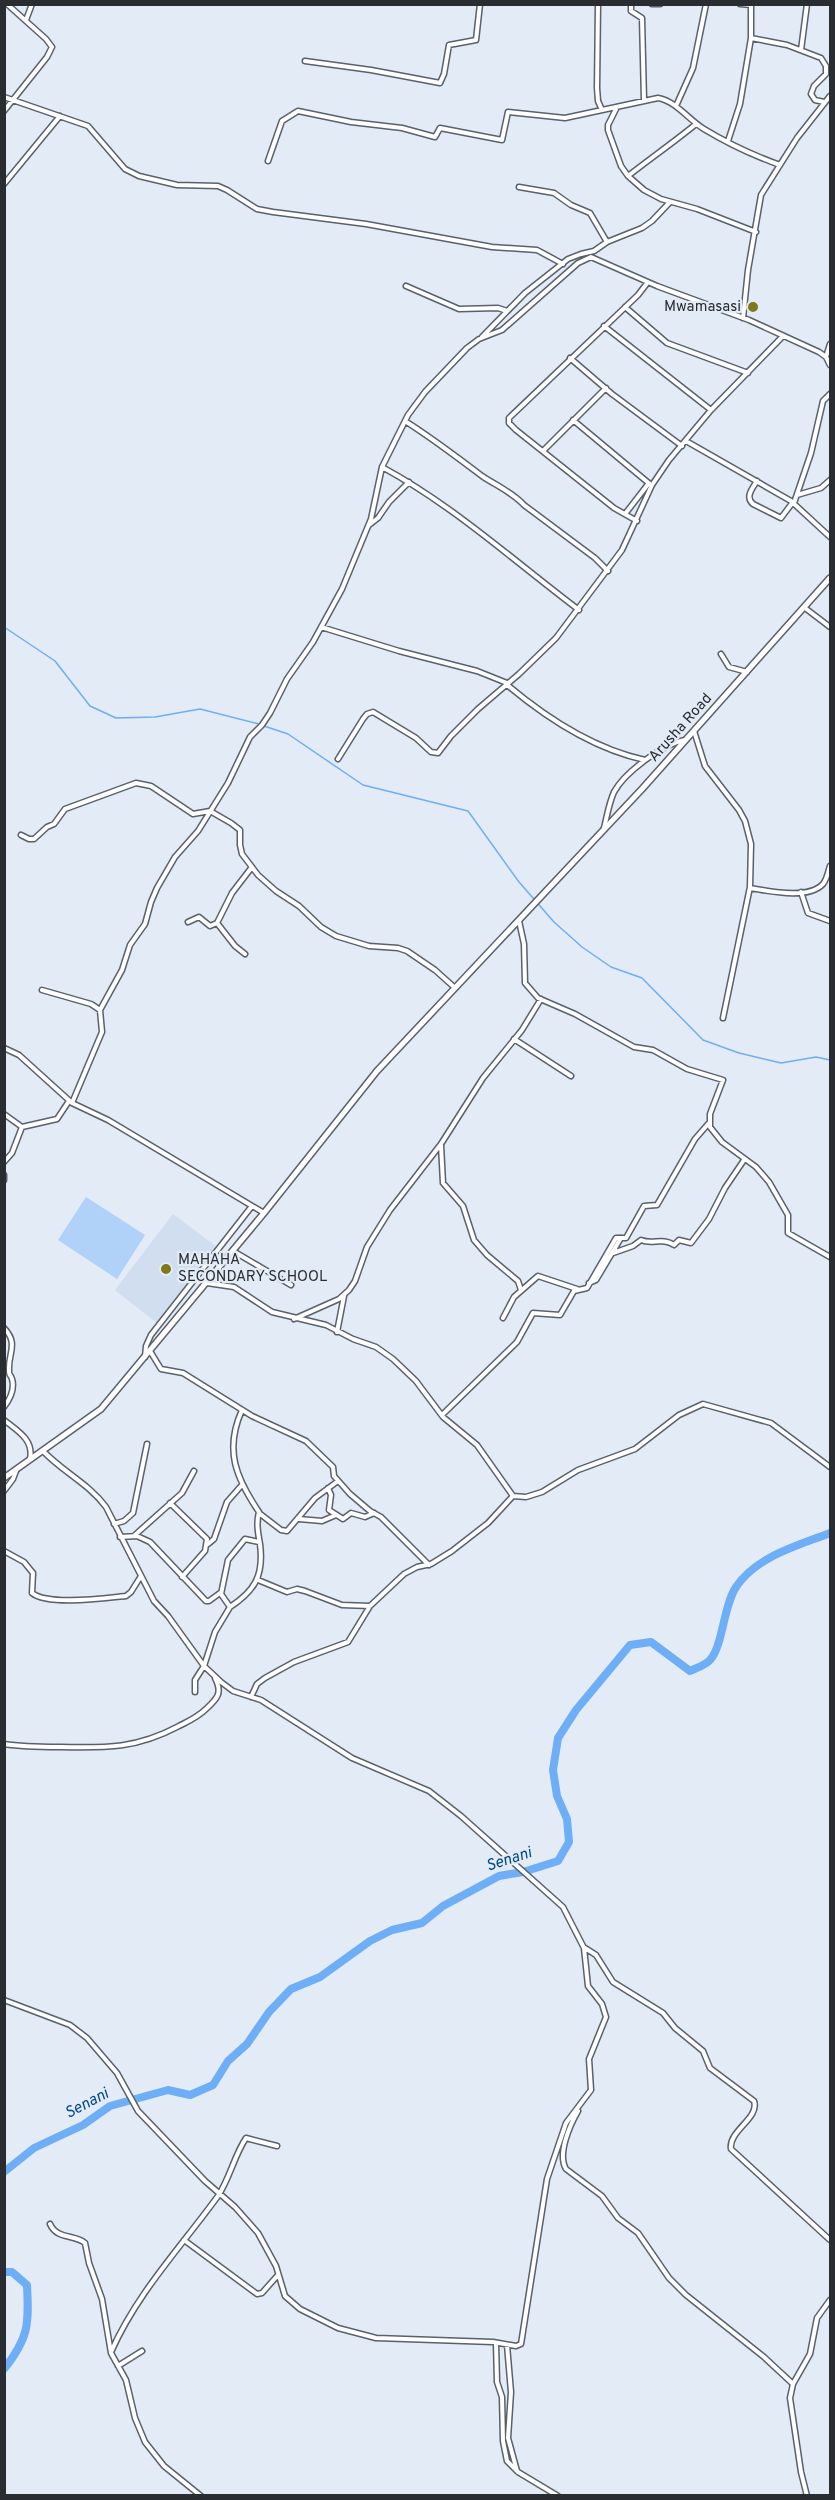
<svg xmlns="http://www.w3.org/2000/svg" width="835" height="2500" font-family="Overpass,sans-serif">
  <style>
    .built { fill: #d1deef }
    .grass { fill: #b0d2f9 }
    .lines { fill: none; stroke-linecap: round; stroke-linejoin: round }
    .stream { stroke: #6eaef6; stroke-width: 1.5 }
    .river { stroke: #6eaef6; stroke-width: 8 }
    .minor-casing { stroke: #59616b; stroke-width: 7 }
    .secondary-casing { stroke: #59616b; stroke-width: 8 }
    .minor { stroke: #fff; stroke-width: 4 }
    .secondary { stroke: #fff; stroke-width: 5 }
    .poi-dot { fill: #81771b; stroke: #e2ebf6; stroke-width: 2 }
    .labels { text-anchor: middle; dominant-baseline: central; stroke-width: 4.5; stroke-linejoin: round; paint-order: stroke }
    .poi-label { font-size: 15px; fill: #292c30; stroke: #e2ebf6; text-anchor: end }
    .street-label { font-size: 15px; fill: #292c30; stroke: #e2ebf6 }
    .water-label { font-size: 16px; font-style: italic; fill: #004988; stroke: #e2ebf6 }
  </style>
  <rect width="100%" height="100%" fill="#e2ebf6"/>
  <path class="built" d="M173,1214l44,33 -59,77 -43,-34z"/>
  <path class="grass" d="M86,1197l59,38 -28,44 -59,-39z"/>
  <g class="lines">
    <path class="stream" d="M4,627l51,34 35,45 26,12 39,-1 45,-8 59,15
      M264,726l24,8 75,51 105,26 51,71 35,40 28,25 29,20 31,11 61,62 36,13 42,10 35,-6 14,3"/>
    <path class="river" d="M4,2172l30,-24 49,-23 27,-19 58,-16 22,5 23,-10 15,-24 19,-17 22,-32 22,-23 29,-12 50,-36 22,-11 30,-7 21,-17 56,-30 24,-4 35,-11 11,-19 -2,-23 -10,-23 -4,-26 5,-32 18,-28 54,-65 21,-3 39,29c6,-3 16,-6 20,-11 13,-14 13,-53 26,-73 21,-31 61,-41 94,-54
      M4,2272h8l15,13c2,39 2,53 -23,84"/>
    <defs>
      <path id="minor" d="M598,4l-1,84 1,13 4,9
        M631,4v7l11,7 2,82
        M652,4h8
        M26,20l6,-16
        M751,38l36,7 34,13 5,8v8l-12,12 -3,8 4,6 9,2
        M801,50l6,-46
        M305,61l66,9 69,13 4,-9 5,-29 27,-5 4,-36
        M4,97l84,29 37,43 14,7 38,9 41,1 9,4 30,19 16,3 93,12 126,23 45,3 26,14
        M676,106l17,-38 13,-64
        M617,107l-9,18v5l13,36 7,10 16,14 17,9 36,10 59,23
        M4,111l43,-54 5,-10 -6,-8 -39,-35
        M728,141l12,-37 11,-66v-33l-11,-1
        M268,161l14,-40 16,-10 53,11 51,6 33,9 5,-9 62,12 6,-28 57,6 93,-20c18,3 31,22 46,31 23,14 51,27 76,36
        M628,176c23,-18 46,-34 68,-52
        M4,184l56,-68
        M519,187l35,6 17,12 19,8 17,29
        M406,286l53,23 39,-1 9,3
        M625,307l42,36 81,30
        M743,318l5,-48 13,-75 36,-57 33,-42
        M604,326l107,84
        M482,337l43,-44 43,-34 13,-5 13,-3 13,-9 35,-14 10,-7 18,-19
        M826,357l4,-13
        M570,358l42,36 70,52
        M573,420l78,65
        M405,421c27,17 52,36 77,55 15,10 30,16 42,29l71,53 13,13
        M686,441l105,60 39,36
        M543,451l63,-63
        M382,467c72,39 132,94 197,143
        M757,481c-5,8 -12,16 -4,23l28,14 12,-16
        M797,495l24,-7 9,-8
        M794,503l17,-50 12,-52 7,-7
        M625,514l24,-31
        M637,521l-23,-13 -98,-78 -7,-7v-5l129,-123 10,-13
        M369,525l9,-7 11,-16 20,-20
        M805,608l25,19
        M321,627l78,24 78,20 30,12
        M721,654l8,13 18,5
        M506,684c39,33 88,65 139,76
        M694,731l11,35 34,44 6,11 6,23 -1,43 -27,131
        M338,759l25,-40 4,-5 6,-2 43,26 15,14 7,1 13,-17 27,-27 41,-35 37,-36 66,-88 30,-65 17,-25 42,-50 72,-74
        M604,828c3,-12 5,-25 10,-36 11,-20 49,-48 71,-52
        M21,835l8,4h5l13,-12 7,-3 11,-15 71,-26 15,3 42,28 17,-3 21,12 9,7v15l2,9 16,21 18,16 23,15 22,21 15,9 33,10 29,2 9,3 28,19 19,17
        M750,888c19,3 58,12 73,-4 4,-5 5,-12 7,-18
        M801,892l7,21 22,8
        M519,921l5,23 1,39 13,15 37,16 59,33 19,3 34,19 36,11 -13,34v13l12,15 34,25 13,15 19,33v18l42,24
        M188,922l11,-5 11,9 7,-3 15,-30 20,-26
        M217,923l18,23 10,8
        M42,990l49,14 9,6
        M514,1039l57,37
        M4,1048l15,7 53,48 36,17 156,93
        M72,1103l30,-71 -2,-22 22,-40 8,-25 15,-21 6,-22 6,-14 18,-31 23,-26 30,-48 22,-46 12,-12 8,-12 17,-34 26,-37 29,-53 29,-70 11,-52 26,-52 17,-23 42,-44 12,-9 23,-9 76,-67 13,-6 66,29 92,34 70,32 7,5 4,8
        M4,1114l18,13
        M441,1145l2,38 20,23 11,34 13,15 31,26 3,9
        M4,1162l8,-9 10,-26 35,-8 12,-18
        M4,1175v5
        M233,1251l58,34
        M613,1253l20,-7 8,-6c11,5 22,-3 33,5l5,-5 12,3 18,-24 16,-31 19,-28
        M207,1283l27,4 38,25 54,13 27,14 23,8 17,12 23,22 27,36 34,28 36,51
        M589,1283l7,-3 25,-42
        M503,1318l11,-21 24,-21 39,13
        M294,1319l45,-20 10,-9 6,-9 12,-34 23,-37 51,-66 42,-66 39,-48 19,-31
        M4,1328c15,16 4,25 5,42 0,7 1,3 3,9 3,10 -2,20 -8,28
        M337,1332l7,-36
        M150,1351l11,18 22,4 69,43 54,25 27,26 1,9 16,18 20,17 11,6 48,48
        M145,1357l1,-11 5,-11 101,-129
        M442,1415l75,-73 16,-29 27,2 14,-24 13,-3 29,-50h10l18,-32 13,-1 38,-66 14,-16
        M4,1420c14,11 30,20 26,39
        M328,1488l3,7 -2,15 14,9 8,-6 14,4 9,-4
        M4,1491l9,-12 3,-8
        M170,1503l37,36 -2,12 -23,26
        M259,1513l22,17 6,1 28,-33 23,-17
        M299,1519l23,2 14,-6
        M114,1524l10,-3 9,-8 14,-69
        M135,1535l47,-42 12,-22
        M120,1537l17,-1 13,6 56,59h3l11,-8
        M208,1544l6,-5 13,-37 14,-16
        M4,1551l20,11 9,11 -1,20c16,13 73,5 94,3l5,-4 10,-16
        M258,1580l29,12 10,-3 8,2 37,14 28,1
        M230,1607c25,-16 34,-32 30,-63 -2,-11 -4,-21 -1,-32 -23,-34 -35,-62 -17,-102
        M204,1666l11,-34 15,-25 -9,-13 7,-34 17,-21 14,3
        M195,1692v-12l9,-14
        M251,1697l6,-13 8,-6 29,-16 54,-20 22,-36 34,-32 13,-7 14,-3 21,-13 36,-28 25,-27 13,1 16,-5 36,-22 57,-21 44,-34 24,-11 68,19 59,44
        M4,1744c19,3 37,3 55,3 47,1 77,2 120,-21 10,-5 19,-9 27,-17 11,-10 17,-16 9,-31
        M585,1948l11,7 17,27 50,31 12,15 28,23 7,17 44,33c6,17 -26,30 -23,48l99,91
        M4,2000l66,25 17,13 30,35 21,38 67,70 30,26 23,26 18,33 9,30 15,13 38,19 38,10 117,4 23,4 5,-2 26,-165 19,-56 25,-33 -2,-31 17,-42 -4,-13 -14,-18 -4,-38 -21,-41 -102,-91 -32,-25 -77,-33 -91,-58 -28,-9 -12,-9 -17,-16 -36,-50 -14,-15 -48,-94c-18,-24 -43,-35 -63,-56
        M578,2111c-8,14 -21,43 -12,58l36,27 16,22 20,15 31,45 17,17 78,62 29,27
        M50,2224c7,16 25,10 35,19l4,20 13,36 9,54 15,27 9,38 10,24 19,24 37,30
        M184,2240l73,54 5,-1 16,-18
        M496,2343l1,39 5,15 1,44 4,20 11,11 40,24
        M507,2345l4,47 -3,46 9,33
        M111,2352c26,-59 70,-105 107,-156 12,-18 16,-40 28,-58l31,8
        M118,2366l24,-15
        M807,2496l-6,-24 -11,-74 3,-14 17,-30 7,-36 13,-18"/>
      <path id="secondary" d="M4,1478l97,-69 163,-196 113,-142 265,-282 188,-211"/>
    </defs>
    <use href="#minor" class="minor-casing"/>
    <use href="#secondary" class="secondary-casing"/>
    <use href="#minor" class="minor"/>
    <use href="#secondary" class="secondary"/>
  </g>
  <g class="poi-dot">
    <circle cx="753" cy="307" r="6"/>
    <circle cx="166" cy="1269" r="6"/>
  </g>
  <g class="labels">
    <g class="poi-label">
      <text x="741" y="307">Mwamasasi</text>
      <text x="178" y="1260" text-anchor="start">MAHAHA<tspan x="178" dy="17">SECONDARY SCHOOL</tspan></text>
    </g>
    <g class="street-label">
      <text transform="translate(681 728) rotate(-48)">Arusha Road</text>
    </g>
    <g class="water-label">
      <text transform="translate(509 1860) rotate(-18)">Senani</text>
      <text transform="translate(87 2104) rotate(-28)">Senani</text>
    </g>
  </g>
  <rect width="835" height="2500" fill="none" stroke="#292c30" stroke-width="12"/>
</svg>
